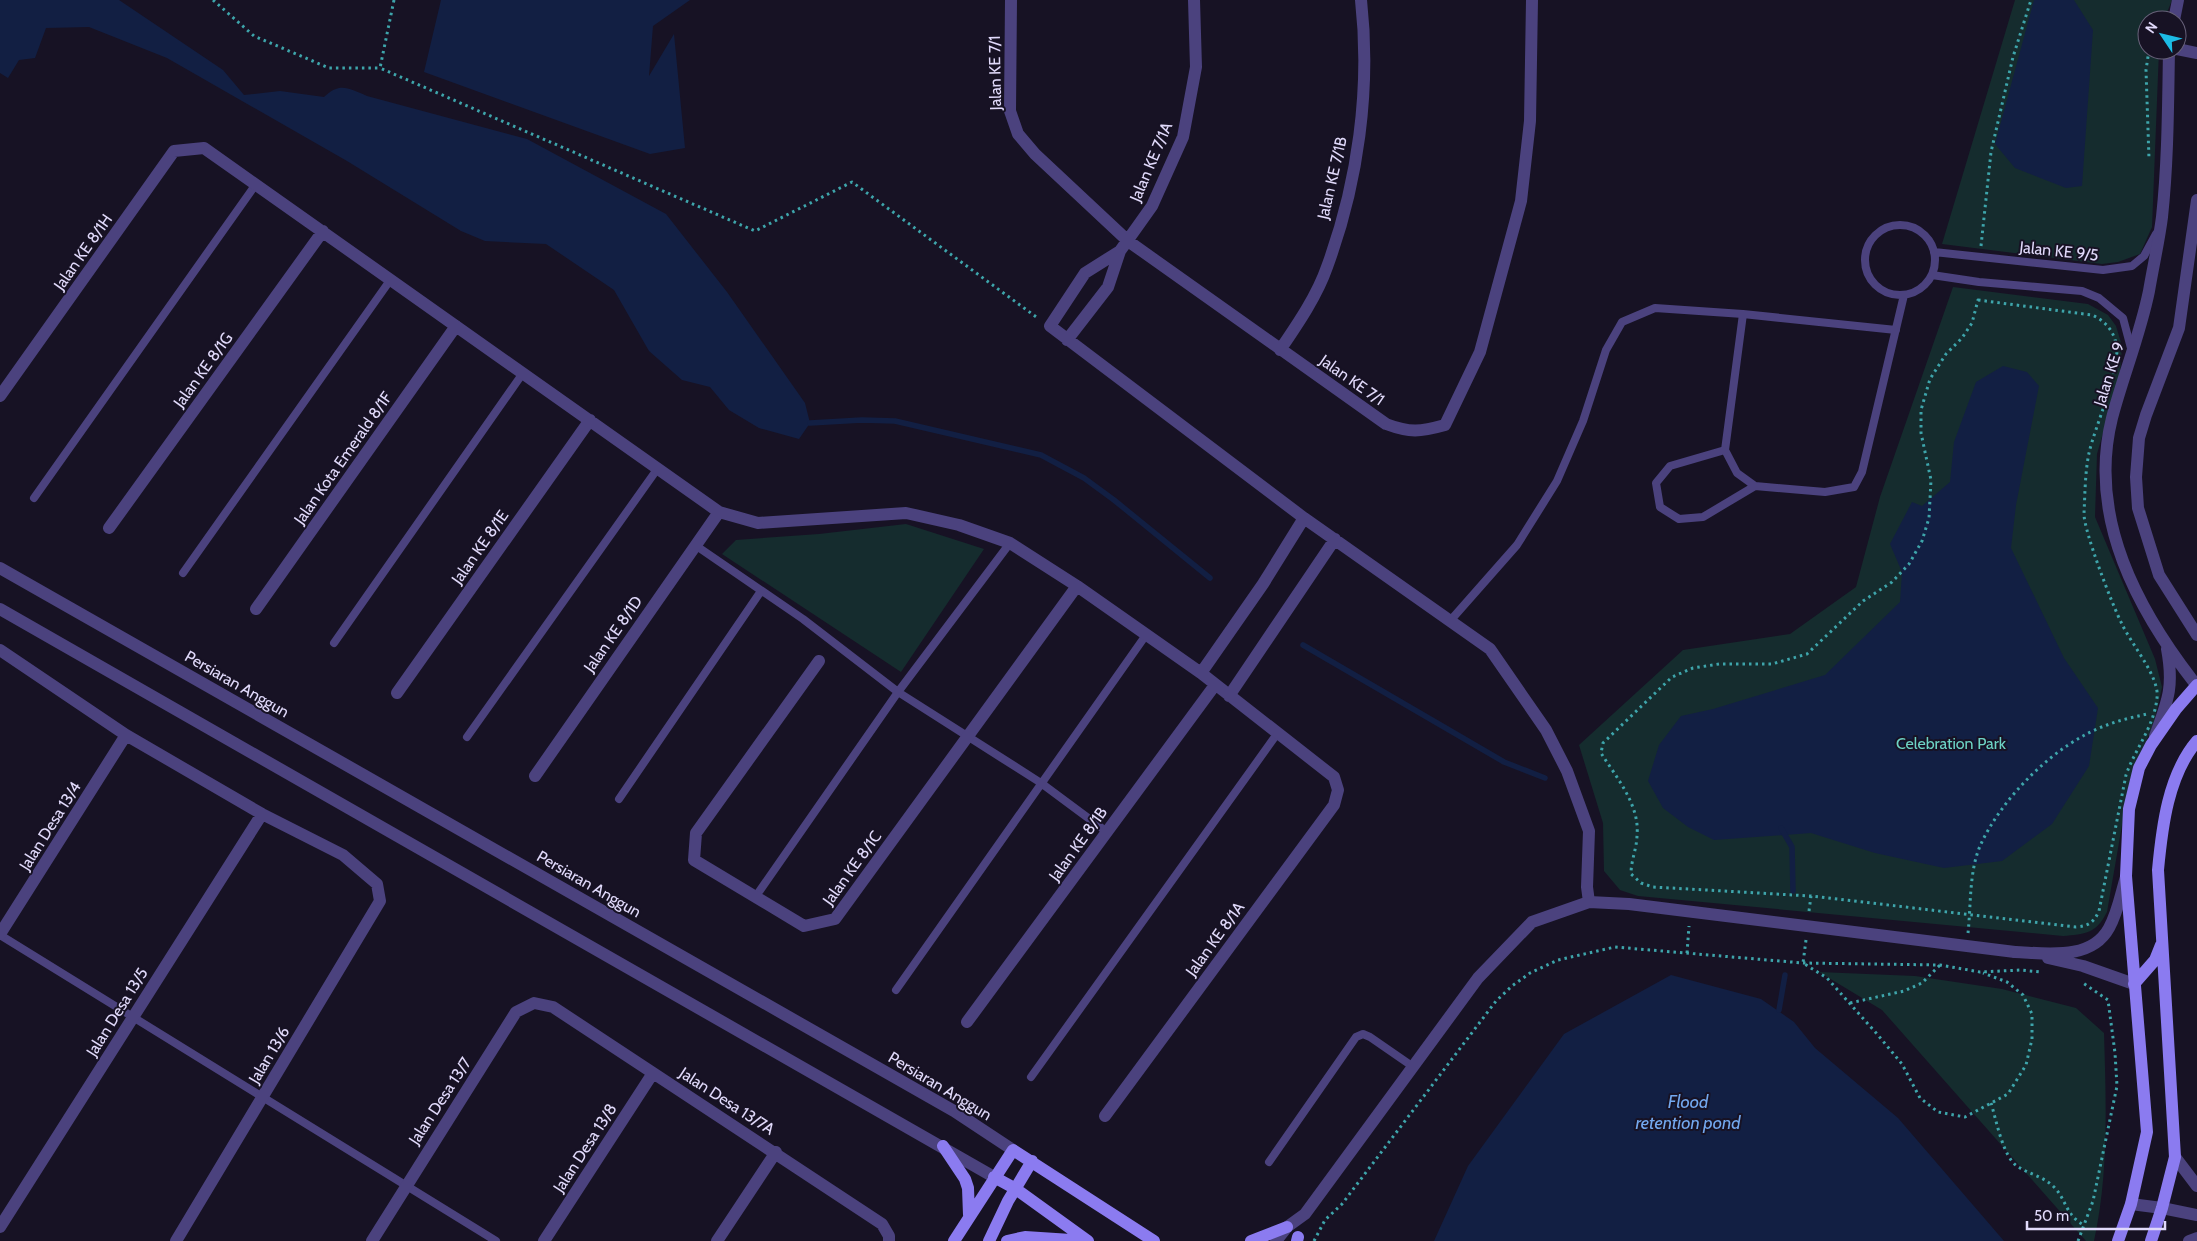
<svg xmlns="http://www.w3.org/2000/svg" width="2197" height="1241" font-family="Cabin,sans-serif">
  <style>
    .green { fill: #152c2e }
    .water { fill: #121f43 }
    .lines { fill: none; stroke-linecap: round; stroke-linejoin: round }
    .stream { stroke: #121f43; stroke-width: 5.5 }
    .path { stroke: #3ea5ab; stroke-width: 3; stroke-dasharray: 2.5 4; stroke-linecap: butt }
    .service { stroke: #4b427e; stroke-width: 8 }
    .minor { stroke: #4b427e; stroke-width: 12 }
    .tertiary { stroke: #4b427e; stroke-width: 12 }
    .secondary { stroke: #8b7bf0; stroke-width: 12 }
    .labels { text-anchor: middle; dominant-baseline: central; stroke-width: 4; stroke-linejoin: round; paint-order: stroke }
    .street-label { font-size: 16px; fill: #e1dafb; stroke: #171224 }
    .park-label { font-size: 16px; fill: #6dd3c5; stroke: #171224 }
    .water-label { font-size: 18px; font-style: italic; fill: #73a8ef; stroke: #171224 }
  </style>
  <rect width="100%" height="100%" fill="#171224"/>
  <path class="green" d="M2015,0h157l-8,20h-17v30h12l-7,177 -12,27 -22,8 -16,2 -160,-20z
    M1953,287l135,17 20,11 8,11 6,20 -2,27 -23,81 -2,63 60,142 7,28 -8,36 -24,56 -23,133c-11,22 -22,22 -44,24l-425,-40 -18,-6 -16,-19 -1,-48 -24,-78 104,-95 107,-16 66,-47 24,-90z
    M906,524l78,25 -83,123 -179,-118 14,-14 83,-6z
    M1819,972l96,4 87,13 74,19 28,25c2,68 5,140 -10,208h-8l-204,-231z"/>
  <path class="water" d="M0,0h119l104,70 21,25 36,-4 44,6c16,-15 24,-9 43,-1l160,43 139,75 61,78 78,111 5,20 -11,16 -40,-11 -30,-18 -19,-23 -28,-7 -33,-29 -35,-61 -68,-46 -61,-3 -24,-10 -114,-70 -180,-103 -78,-31 -43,1 -11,30 -16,2 -11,18 -8,-5z
    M441,0h249l-37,26 -4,50 25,-42 11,114 -35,6 -226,-82z
    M2034,0h40l19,30 -11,156 -16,2 -51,-20 -20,-24z
    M2003,366l24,6 12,14 -23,119 -5,43 53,110 34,50 -9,58 -37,58 -50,37 -58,7 -69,-15 -64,-20 -97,7 -26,-13 -25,-19 -15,-27 11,-36 22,-29 32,-7 112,-34 75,-73 2,-30 -12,-28 22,-42 10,4 28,-24 4,-40 22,-60z
    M1671,975l90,24 33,23 21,26 83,70 106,123h-570l34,-75 96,-132z"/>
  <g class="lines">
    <path class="stream" d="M810,423l52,-3 33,1 146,34 43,23 30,22 96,78
      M1303,645l201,117 41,16
      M1781,828l11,19 1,44
      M1779,1010l6,-35"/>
    <path class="path" d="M213,0l41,36 75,32h51
      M394,0l-14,68 375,163 97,-49 187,137
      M2149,50l-3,20 3,89
      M1981,246l10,-94 22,-95 18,-57
      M1978,300l114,15c12,5 21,15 24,28 6,24 -21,83 -27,110 -4,19 -4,41 -5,60 -1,16 29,94 38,111 9,20 38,53 35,74 -3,29 -22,51 -31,77l-27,136c-5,11 -10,15 -23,16l-265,-31 -158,-9 -12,-4 -10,-9c0,-14 6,-26 6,-39 3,-30 -21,-58 -36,-82l2,-10 69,-66 21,-9 26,-4h53l35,-10 56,-53 29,-19 17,-18 13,-23 7,-23 2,-38 -10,-47v-23l9,-31 16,-25 16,-16 10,-15z
      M1809,911l2,-15
      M1968,933c3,-27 1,-61 12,-87 22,-49 76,-103 127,-121 13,-5 27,-8 40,-11
      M1806,940l-3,23 24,15 50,56 25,30 18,34 18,14 27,5 43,-23 18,-29 6,-26v-25l-9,-19 -16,-13 -24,-9
      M1687,953l2,-27
      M1850,1003l54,-12 18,-8 18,-18
      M1991,1103c5,16 12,54 26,63 11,8 26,10 37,21 12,12 12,29 30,38
      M1314,1241l11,-21 17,-16 154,-203 16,-15 18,-13 28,-13 57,-13 188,16 137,2 40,7 41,-2 19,2
      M2078,1241l15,-40 24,-115 -2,-33 -7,-53 -25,-17"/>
    <path class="service" d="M1865 260a35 35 0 1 1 70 0a35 35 0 1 1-70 0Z
      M1934,252l169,18 29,-4 12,-10 12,-22
      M1932,275l47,7 103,9 17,7 24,20 9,34
      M1896,330l-153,-16 -18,136 12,23 18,13 70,6 29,-5 8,-15 42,-177
      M1725,450l-55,16 -14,17 4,24 19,12 24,-2 52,-31
      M34,498l222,-314
      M695,545l108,74 95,73 143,91 66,49
      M183,573l208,-294
      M1450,621l67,-76 40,-64 26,-60 23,-71 16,-28 33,-14 88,6
      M334,643l189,-270
      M467,737l191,-269
      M619,799l142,-208
      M756,896l142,-204 112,-149
      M0,935l496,306
      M896,990l250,-355
      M1031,1077l246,-343
      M1269,1162l87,-125 7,-3 7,3 42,29"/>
    <path class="minor" d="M1011,0l-1,111 8,23 17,20 93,87 258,183c24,9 34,8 59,1l35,-73 41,-151 9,-80 2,-121
      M2177,49l20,4
      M1120,251l-35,22 -35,53 254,192 186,131 56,81 21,41 22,60 -2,56 2,15
      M1067,340l41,-53 12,-36 32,-45 31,-69 13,-70 -2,-67
      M1280,350c17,-25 37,-54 47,-83 31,-84 44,-178 34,-267
      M0,396l174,-245 30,-3 515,364 39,11 148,-10 53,12 51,18 67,43 124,87 133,104 4,13 -4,15 -229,311
      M109,528l214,-297
      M0,568l954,543 59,39
      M0,609l994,568
      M256,609l200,-283
      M0,650l126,85 136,79 81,41 34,29 3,17 -204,340
      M819,661l-123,172 -2,27 110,66 31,-7 242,-333
      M1201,673l62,-89 41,-66
      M397,693l193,-273
      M1229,696l106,-157
      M535,776l184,-264
      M0,934l126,-199
      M967,1022l248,-337
      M2131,1204l31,4 35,7
      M0,1227l262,-413
      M372,1241l144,-229 18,-9 19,4 329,217 7,12v5
      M544,1241l109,-168
      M717,1241l59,-89
      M1276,1241l11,-14 18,-13 173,-236 54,-56 57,-20 40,2 386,48"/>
    <path class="tertiary" d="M2174,20l4,-20
      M2169,50c-1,56 -1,111 -7,167 -3,24 -9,50 -13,74 -9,44 -26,85 -37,127 -25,100 26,193 85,268
      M2197,200l-18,128 -33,87 -7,23 -3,39 2,31 21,67 38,60
      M2155,736c13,-36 19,-49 12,-87
      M2015,952c31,1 76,9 94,-24 9,-16 12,-35 17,-51
      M2048,958l35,8 51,18
      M2175,1157l22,29
      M2189,1241l8,-3"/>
    <path class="secondary" d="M2134,984l21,-24 6,-15
      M943,1146l22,33 3,9 1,27
      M994,1177l22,12 72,52
      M954,1241l59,-91 141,91
      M989,1241l19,-40 24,-40
      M1007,1241l18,-4 61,4
      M1251,1241l36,-14
      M1297,1241l1,-4
      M2118,1241l13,-37 16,-72 -21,-256 3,-67 10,-41 12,-23 25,-36 21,-24
      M2151,1241l11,-33 13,-51 -17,-287c4,-43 10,-95 39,-129"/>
  </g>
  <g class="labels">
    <g class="street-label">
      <text transform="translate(995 73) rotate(-91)">Jalan KE 7/1</text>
      <text transform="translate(1151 162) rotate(-67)">Jalan KE 7/1A</text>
      <text transform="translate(1332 178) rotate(-77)">Jalan KE 7/1B</text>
      <text transform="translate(2059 251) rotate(6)">Jalan KE 9/5</text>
      <text transform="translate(83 252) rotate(-55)">Jalan KE 8/1H</text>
      <text transform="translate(203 370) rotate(-54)">Jalan KE 8/1G</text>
      <text transform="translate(2109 374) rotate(-72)">Jalan KE 9</text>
      <text transform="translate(1352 380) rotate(35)">Jalan KE 7/1</text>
      <text transform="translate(343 458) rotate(-55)">Jalan Kota Emerald 8/1F</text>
      <text transform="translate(480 547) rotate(-55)">Jalan KE 8/1E</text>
      <text transform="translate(613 634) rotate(-55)">Jalan KE 8/1D</text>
      <text transform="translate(237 684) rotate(30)">Persiaran Anggun</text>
      <text transform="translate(50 826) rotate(-58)">Jalan Desa 13/4</text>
      <text transform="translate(1078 844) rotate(-54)">Jalan KE 8/1B</text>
      <text transform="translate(852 868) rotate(-54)">Jalan KE 8/1C</text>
      <text transform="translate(589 884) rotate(30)">Persiaran Anggun</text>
      <text transform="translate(1215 939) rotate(-54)">Jalan KE 8/1A</text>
      <text transform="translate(117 1012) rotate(-58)">Jalan Desa 13/5</text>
      <text transform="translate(269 1055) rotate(-59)">Jalan 13/6</text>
      <text transform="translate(940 1086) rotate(31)">Persiaran Anggun</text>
      <text transform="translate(440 1101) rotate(-57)">Jalan Desa 13/7</text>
      <text transform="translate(727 1101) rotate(33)">Jalan Desa 13/7A</text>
      <text transform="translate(585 1148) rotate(-57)">Jalan Desa 13/8</text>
    </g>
    <g class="park-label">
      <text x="1951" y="743">Celebration Park</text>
    </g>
    <g class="water-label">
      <text x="1688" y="1102">Flood<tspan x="1688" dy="21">retention pond</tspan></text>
    </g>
  </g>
  <g transform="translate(2162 35) rotate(305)"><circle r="24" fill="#171224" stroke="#68627a"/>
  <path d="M0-4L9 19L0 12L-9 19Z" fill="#1cbbe5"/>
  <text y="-8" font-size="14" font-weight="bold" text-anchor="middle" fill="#e1dafb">N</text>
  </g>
  <path d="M2027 1221v8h138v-8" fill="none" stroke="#e1dafb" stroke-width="2.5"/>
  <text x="2034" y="1221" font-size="15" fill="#e1dafb" stroke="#171224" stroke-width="4" paint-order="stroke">50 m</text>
</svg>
